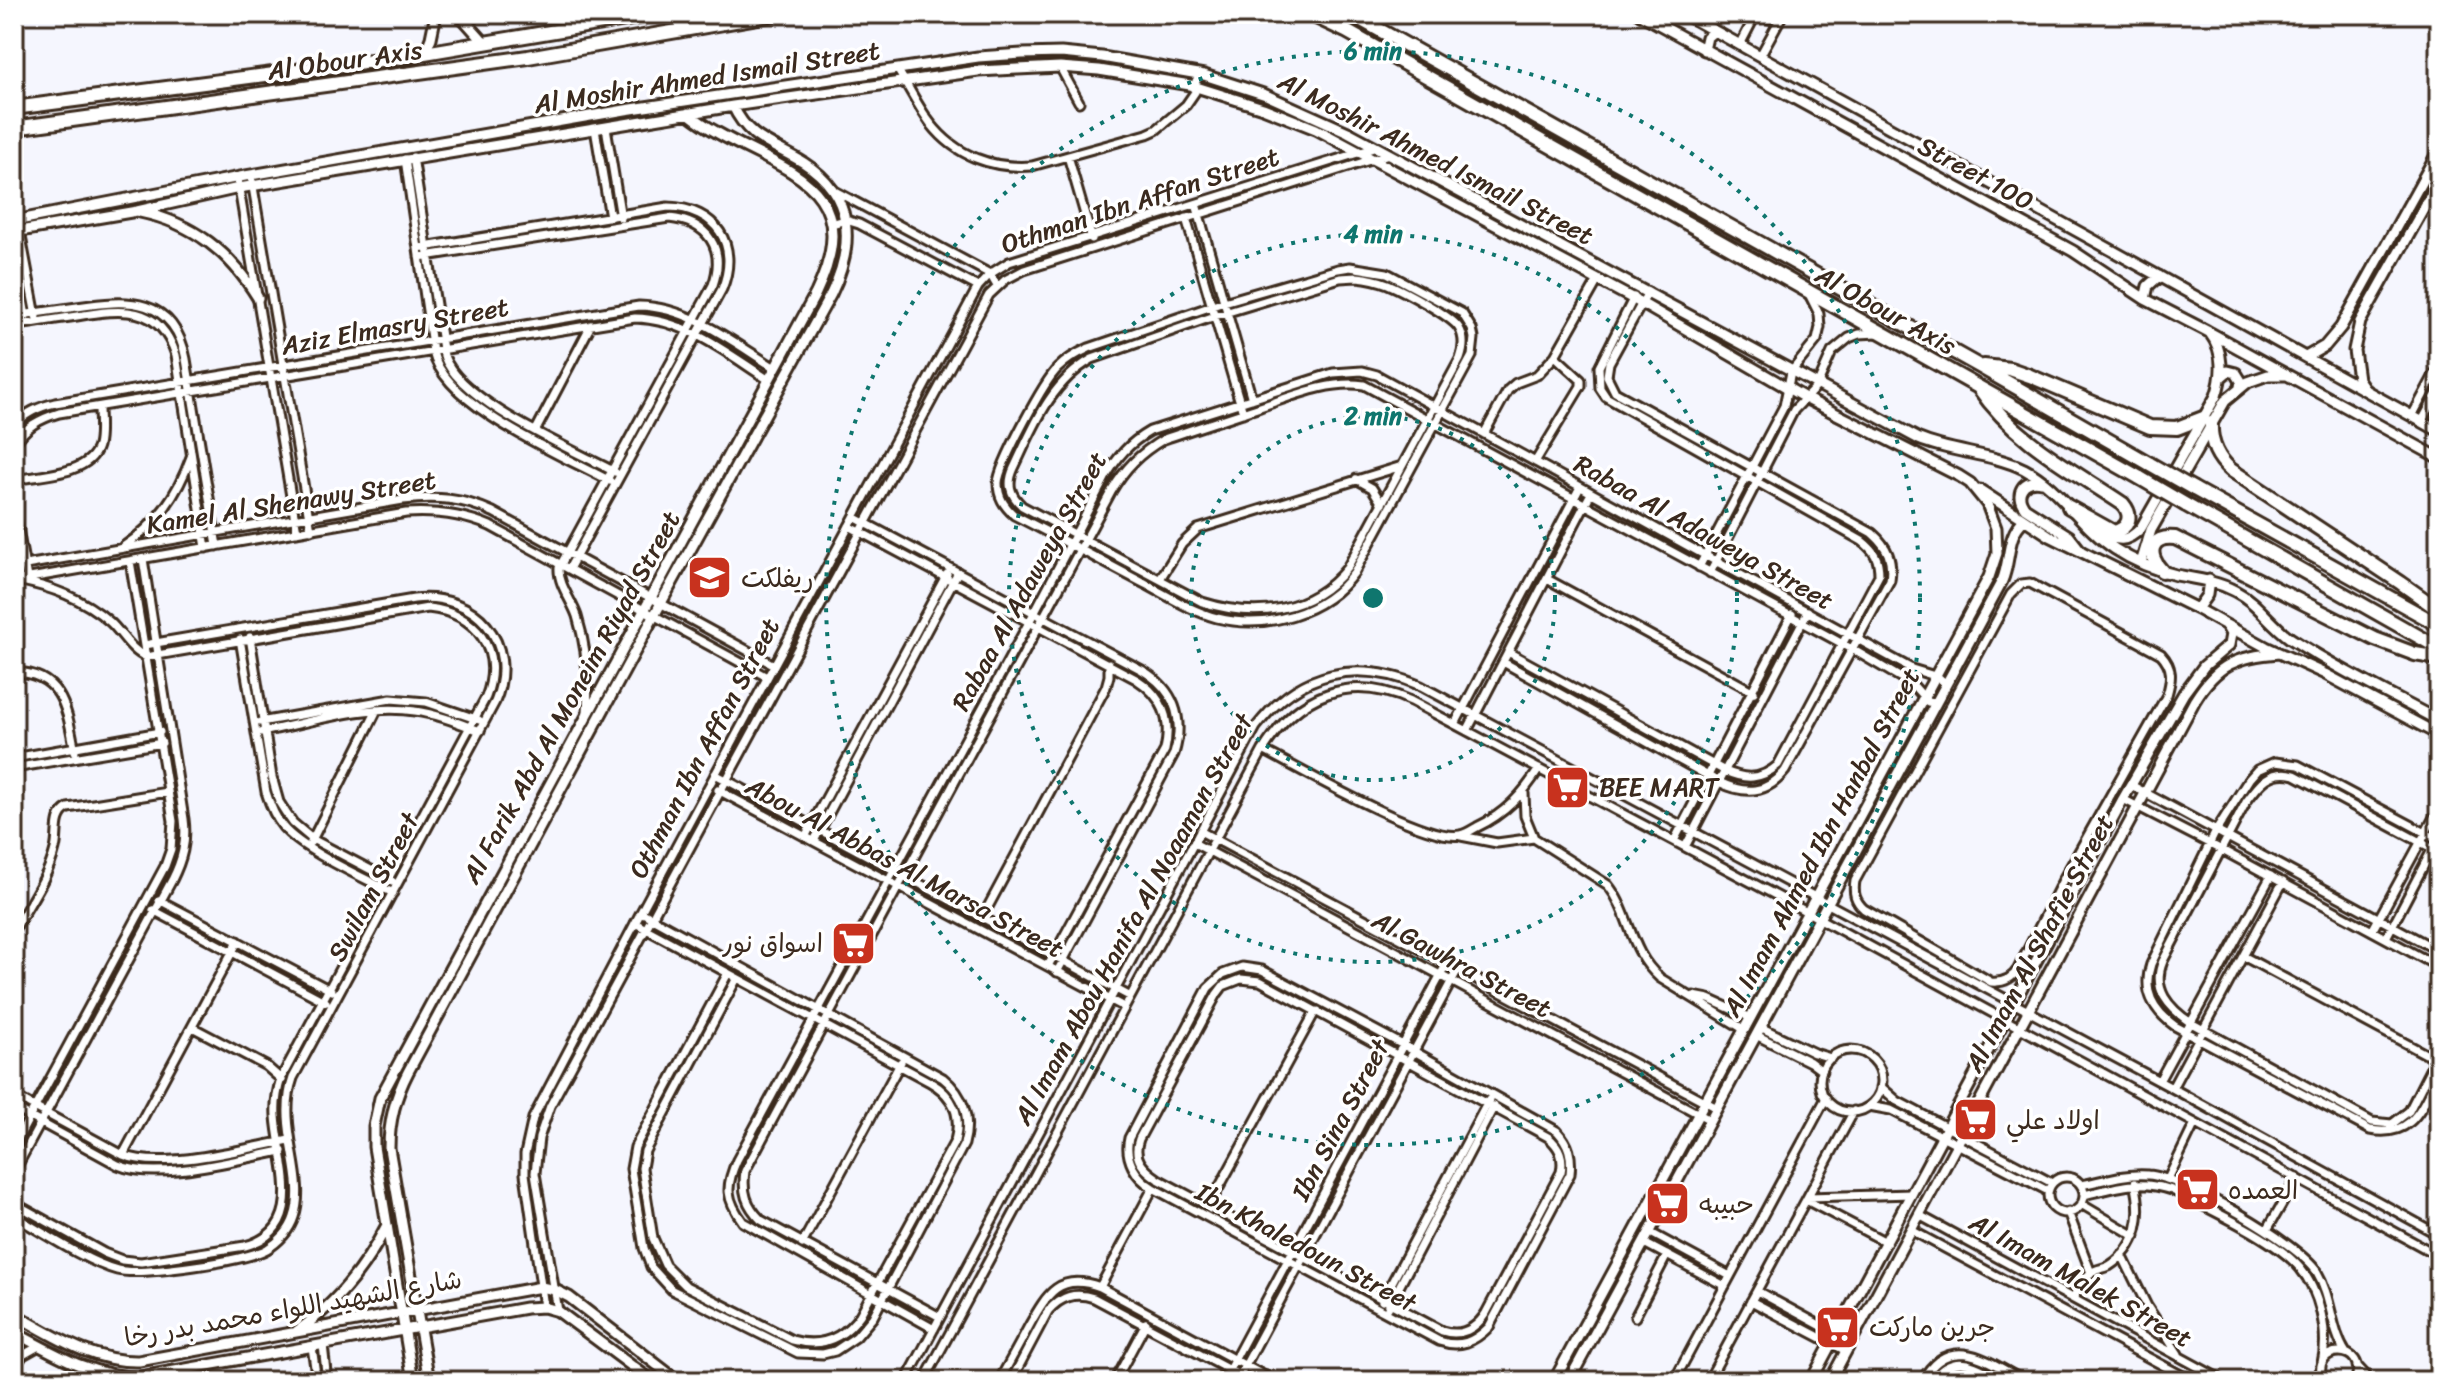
<svg xmlns="http://www.w3.org/2000/svg" width="2453" height="1395" font-family="Sriracha,'Playpen Sans Arabic',sans-serif">
  <style>
    .lines { fill: none; stroke-linecap: round; stroke-linejoin: round }
    .minor-casing { stroke: #3b2a1e; stroke-width: 13 }
    .tertiary-casing { stroke: #3b2a1e; stroke-width: 15 }
    .trunk-casing { stroke: #3b2a1e; stroke-width: 18 }
    .minor { stroke: #fff; stroke-width: 7 }
    .tertiary { stroke: #fff; stroke-width: 9 }
    .trunk { stroke: #fff; stroke-width: 12 }
    .trunk-bridge-casing { stroke: #3b2a1e; stroke-width: 18; stroke-linecap: butt }
    .trunk-bridge { stroke: #fff; stroke-width: 12 }
    .ring { fill: none; stroke: #0f766e; stroke-width: 4; stroke-dasharray: 4 8 }
    .labels { text-anchor: middle; dominant-baseline: central; stroke-width: 7; stroke-linejoin: round; paint-order: stroke }
    .street-label { font-size: 26px; fill: #3b2a1e; stroke: #fff }
    .poi-label { font-size: 26px; fill: #3b2a1e; stroke: #fff; text-anchor: start }
    .centre { fill: #0f766e; stroke: #fff; stroke-width: 4 }
    .ring-label { font-size: 24px; text-anchor: middle; font-weight: bold; fill: #0f766e; stroke: #fff; stroke-width: 7; stroke-linejoin: round; paint-order: stroke }
  </style>
  <rect width="100%" height="100%" fill="#f5f6fe"/>
  <filter id="ink" filterUnits="userSpaceOnUse"><feTurbulence type="fractalNoise" baseFrequency=".0125" numOctaves="2"/><feDisplacementMap in="SourceGraphic" scale="16" xChannelSelector="R" yChannelSelector="G"/><feConvolveMatrix kernelMatrix="1 2 1 2 8 2 1 2 1" color-interpolation-filters="sRGB"/></filter>
  <g filter="url(#ink)">
    <g class="lines">
      <defs>
        <path id="minor" d="M1764,14l5,5 12,-2
          M1740,45l16,-31
          M1760,56l23,-42
          M1060,67l19,35
          M897,69c12,18 21,38 34,55 25,32 61,45 101,42l115,-32 9,-4 30,-25 9,-13 1,-11 5,-7
          M606,127l15,91
          M595,129l15,88
          M1068,156l24,83
          M413,157l31,199c16,46 128,93 171,116
          M405,159l28,193c12,54 130,104 177,129
          M252,181l59,349
          M238,183l59,349
          M833,190l157,84 7,12
          M2427,202l12,7
          M1196,204l56,195
          M1186,218l57,195
          M831,224l15,-4 13,4 119,63
          M19,226l17,90
          M418,248l250,-41c48,1 72,38 54,82l-153,280
          M14,251l12,65
          M419,257l250,-39c39,4 57,30 44,67l-154,283c-1,16 13,33 18,48 10,32 12,64 10,97
          M1350,267l37,6 75,40 10,16 2,9 -2,18 -118,217c-30,41 -88,57 -137,45 -26,-7 -49,-22 -72,-34 -44,-23 -87,-47 -131,-69 -10,-9 -16,-18 -16,-32 1,-18 46,-102 60,-115 9,-9 20,-15 31,-20l135,-46 114,-33z
          M1357,277c11,1 21,3 31,7 14,6 64,32 71,44 6,10 5,20 1,31l-113,209c-36,45 -92,51 -145,34l-180,-96c-13,-12 -15,-23 -8,-38 20,-42 36,-85 78,-109l123,-43 125,-38z
          M14,316c21,-3 42,-6 63,-9 50,-8 97,-11 109,52l31,187
          M14,326c21,-4 42,-7 63,-10 44,-7 82,-13 99,39l30,193
          M2412,416l27,-50
          M2422,421l17,-31
          M14,424c13,-11 24,-17 41,-21l584,-97c51,1 94,36 136,62
          M536,430l55,-105
          M1484,434l24,-44 8,-7 21,-8 18,-19 43,-76
          M14,445c11,-18 25,-26 45,-32l576,-95c51,1 93,36 134,62
          M1535,462l46,-76v-6l-26,-24
          M1356,479l16,9 10,16
          M14,480c25,-5 76,-5 84,-34 3,-12 1,-27 1,-39
          M14,508l13,70
          M854,517l288,153c32,19 43,48 32,84l-117,218
          M849,526l287,153c27,17 36,40 29,71l-117,216
          M123,547c34,-23 54,-51 68,-90
          M14,567l389,-67c33,-4 60,-2 90,12l281,153
          M1699,567l85,-161 7,-34 26,-32 3,-13 -1,-13 -9,-18
          M14,568l3,12c34,7 66,18 93,42 12,11 21,29 36,35l282,-49c48,5 76,42 58,89l-205,381c-4,13 -6,25 -5,38 3,47 33,113 -31,130l-104,16 -19,-2 -18,-7 -90,-50
          M1710,573l84,-163 23,-24 15,-34 17,-14 10,-4 19,-1
          M24,579l382,-66c30,-2 56,1 84,13l277,151
          M1160,579l22,-35 16,-15 204,-63
          M1547,579l207,113
          M2030,583l131,71c12,13 11,24 6,41l-103,183 -46,91c-6,10 -15,14 -27,13l-127,-73c-9,-8 -11,-16 -9,-28l156,-287 10,-10z
          M250,637l22,140 7,25 7,11 7,10 19,16 80,42
          M240,639l26,153c4,13 8,24 17,35 20,24 80,50 110,66
          M1508,652l217,119c20,9 36,9 53,-6l101,-190c0,-16 -4,-24 -17,-34l-256,-144 -6,-9 -1,-21 35,-70
          M1503,662l216,120c26,13 48,12 66,-11l105,-191c3,-20 -2,-33 -18,-47l-257,-141 -8,-16 2,-13 39,-71
          M14,672c50,1 53,40 61,79
          M260,722l131,-23 35,3 53,18
          M1455,724l125,-237
          M1467,731l124,-238
          M262,732c47,-9 105,-29 153,-21 22,3 44,12 65,20
          M1263,750c37,19 162,92 197,85 6,-1 12,-5 17,-8 28,-13 46,-33 62,-58
          M14,758l146,-26
          M14,768l148,-25
          M715,774l414,222
          M2131,785l308,166
          M718,790l406,217
          M1524,793l1,23 9,22 74,47c23,29 21,66 52,93l85,52
          M2123,799l99,51 217,117
          M1200,831l517,277
          M1461,836l36,7 37,-5
          M805,837l142,-263
          M2439,840l-141,-75 -23,-3 -18,8 -8,9 -33,52 -65,133c-9,27 2,46 24,62l195,104c44,8 51,-23 69,-56
          M814,841l144,-269
          M1674,841l118,-227
          M311,842l66,-132
          M1194,843l516,277
          M1685,847l123,-236
          M2439,852l-144,-77c-25,-7 -36,9 -49,27l-83,159c-12,28 6,47 28,62l181,99 20,2 17,-13 30,-59
          M159,900l173,91
          M153,910l173,92
          M641,912l302,166c21,17 28,40 21,66l-91,173 -17,20 -21,14 -12,3 -25,-1 -126,-63 -21,-23 -7,-19 -13,-79 4,-22 93,-174
          M982,918l124,-231 3,-11v-13
          M635,923l295,159c23,13 32,33 25,59l-95,174c-17,24 -40,33 -68,25l-106,-54 -21,-21 -12,-27 -11,-70 3,-17 92,-173
          M14,931c14,-26 34,-53 41,-82 4,-14 -2,-33 13,-41l100,-16
          M2372,931l67,-123
          M2386,938l47,-90
          M2243,956l192,103
          M1242,967l20,3 141,75 154,86c12,13 15,25 13,43l-81,153c-15,15 -29,21 -50,14l-286,-153c-17,-10 -29,-29 -24,-50l79,-150 15,-14z
          M1241,979l19,2 288,156c12,10 16,20 13,35l-75,141c-10,16 -25,24 -44,18l-284,-152c-15,-10 -26,-21 -19,-40l78,-145 6,-8z
          M1694,996l15,3 42,19
          M192,1027l74,39 16,14
          M1760,1027l54,26 17,5
          M1756,1035l54,27 12,9
          M1820 1081a31 31 0 1 1 62 0a31 31 0 1 1-62 0Z
          M2159,1081l112,-205
          M1881,1087l16,14 155,82
          M2172,1088l111,-206
          M14,1096l109,59c39,16 124,-7 167,-15
          M1869,1106l22,4 157,81
          M14,1108l104,57c39,17 121,-6 164,-14
          M14,1146l151,-280 6,-17 2,-28 -43,-260
          M123,1155l115,-214
          M14,1172l158,-292c10,-20 15,-38 12,-61l-41,-260
          M2048 1195a18 18 0 1 1 36 0a18 18 0 1 1-36 0Z
          M2168,1179l27,-56
          M2081,1185c21,-4 45,-12 67,-10 36,2 149,67 169,97 15,25 13,56 29,81
          M2084,1195c33,-8 55,-16 88,-5 35,18 104,49 128,78 11,13 17,29 21,45 4,17 5,33 1,50
          M1808,1197l104,-3
          M1806,1200l80,42
          M2081,1204l54,32
          M1210,1209l-1,-3 106,-194 3,-1
          M2068,1212l23,61
          M1919,1215l305,166
          M14,1216c28,16 73,46 103,54 24,6 129,-9 150,-21 12,-7 23,-19 27,-32 14,-41 -18,-90 -1,-139l202,-376c25,-60 -20,-110 -81,-103l-270,46
          M1911,1230l281,151
          M2267,1230l30,-52
          M1649,1232l81,44
          M1644,1243l81,43
          M802,1244l99,-182
          M2122,1255l25,51 31,48
          M1100,1287l53,-99
          M1757,1291l94,51
          M2073,1298c5,-8 10,-20 18,-25 5,-4 12,-4 18,-7 30,-19 34,-51 26,-83
          M1382,1301l107,-201
          M1751,1301l95,50
          M544,1307l-19,-133v-20l8,-36 108,-206 337,-625 12,-13 19,-12 368,-115
          M1388,1308l106,-202
          M558,1311l-23,-138 4,-35 11,-32 439,-811 16,-15 19,-10 365,-116
          M940,1317l-179,-97c-15,-15 -19,-28 -16,-49l366,-679c14,-24 29,-39 53,-53 32,-11 64,-21 96,-32 33,-11 69,-27 104,-22l488,264 61,36 15,17 7,1
          M1635,1317l32,-62
          M934,1329l-191,-107c-17,-23 -18,-35 -6,-62l297,-547 71,-135c12,-21 24,-35 45,-47l183,-58 29,-2 15,4 535,294 26,8 8,7
          M323,1345l4,36
          M312,1347l5,34
          M2357,1366l14,15
          M14,1367l9,-12 16,-9
          M1675,1379l151,-281
          M906,1381l350,-654c43,-56 101,-69 165,-41l751,402 267,147
          M924,1381l339,-631c35,-56 87,-77 148,-49l396,211 632,344
          M999,1381c10,-18 20,-36 30,-55 18,-32 30,-54 71,-39l174,94
          M1011,1381l37,-70c13,-15 27,-19 46,-13l156,83
          M1115,1381l31,-58
          M1223,1381l224,-418
          M1237,1381l221,-412
          M1641,1381l20,-4 19,4
          M1708,1381l146,-270
          M1922,1381c27,-50 66,-20 102,0
          M1931,1381c24,-31 45,-15 71,0
          M2323,1381c-15,-39 48,-38 32,0"/>
        <path id="tertiary" d="M459,14l26,29
          M1640,14l433,237 72,48 62,32 232,127
          M1684,14l755,417
          M1704,50l3,-13 7,-6
          M425,53l6,-15 5,-24
          M140,212c53,11 90,40 118,86
          M14,221l231,-45 380,-66 353,-53 44,-3 39,-1 41,4 102,18 62,20 82,37 571,307c34,14 72,14 105,30 37,19 56,57 91,80 18,12 40,21 61,26 21,4 40,6 59,16 22,11 35,33 55,47 47,31 99,56 149,83
          M14,232l123,-21 102,-23 174,-29 320,-53 245,-35 82,-4 39,3 91,15 73,23 53,21 325,174 164,95 154,78 11,7 17,21 9,24 1,25 -8,24 -435,804
          M2145,299l3,-13 11,-10
          M2306,357l19,-11 16,-19 98,-177
          M2221,377l7,-6 8,2 5,8 -1,6
          M2364,388l-6,-9 -4,-29 6,-28 79,-141
          M2042,482c-18,-4 -29,11 -17,26l44,28 11,14
          M1980,490l70,46 147,73 69,38 59,27 114,61
          M2100,531c17,11 27,12 41,-3l75,-132c7,-21 8,-45 -6,-63
          M2141,563l10,-33 74,-129 23,-19 20,-7h16
          M2197,609l10,-14 2,-15
          M14,1314c40,22 78,48 125,47l402,-74 14,3 14,7 109,84
          M297,1331c40,-27 68,-63 90,-106
          M14,1332c41,22 79,46 127,45l385,-69 18,-1 14,4 94,70
          M413,1381l-39,-234v-21l6,-28 436,-805c59,-123 -59,-124 -128,-180
          M429,1381l-40,-233c0,-28 6,-51 19,-76l253,-469 170,-309c24,-49 23,-99 -27,-131 -30,-19 -55,-22 -71,-57
          M1569,1381l433,-800c9,-20 4,-46 22,-61
          M1811,1381l312,-582 61,-106 20,-27 25,-21 2,-11 -5,-9
          M1830,1381l365,-681c22,-36 43,-44 84,-47"/>
        <path id="trunk" d="M1310,14l36,17 794,447
          M1351,14l628,352 171,98
          M14,108l381,-50 261,-44
          M14,128l514,-71 247,-43
          M1984,366l26,3 20,7 120,51 27,1 26,-10
          M1979,388c36,53 92,81 144,116 10,12 6,24 -9,28l-45,-25
          M2211,423c-1,19 5,34 20,47l170,113 38,27
          M2194,489l245,136
          M2186,505l253,143
          M2162,571c-16,-16 -12,-36 13,-33l200,101 40,15 24,4"/>
      </defs>
      <use href="#minor" class="minor-casing"/>
      <use href="#tertiary" class="tertiary-casing"/>
      <use href="#trunk" class="trunk-casing"/>
      <use href="#minor" class="minor"/>
      <use href="#tertiary" class="tertiary"/>
      <use href="#trunk" class="trunk"/>
      <defs>
        <path id="trunk-bridge" d="M2150,464l44,25
          M2140,478l46,27"/>
      </defs>
      <use href="#trunk-bridge" class="trunk-bridge-casing"/>
      <use href="#trunk-bridge" class="trunk-bridge"/>
    </g>
  </g>
  <g class="ring">
    <circle cx="1373" cy="598" r="182"/>
    <circle cx="1373" cy="598" r="364"/>
    <circle cx="1373" cy="598" r="547"/>
  </g>
  <defs>
    <symbol id="school-square" viewBox="-11 -11 22 22"><rect x="-9" y="-9" width="18" height="18" rx="4" fill="#c8321e" stroke="#fff"/><path d="M0-5L7-2L0 1L-7-2ZM-4 1L0 2.5L4 1V4Q0 6-4 4Z" fill="#fff"/></symbol>
    <symbol id="supermarket-square" viewBox="-11 -11 22 22"><rect x="-9" y="-9" width="18" height="18" rx="4" fill="#c8321e" stroke="#fff"/><path d="M-6-5.5h2.5l.6 2H6L4.5 2H-2.5L-4.4-4H-6ZM-1.5 3.2a1.3 1.3 0 1 0 .1 0ZM3 3.2a1.3 1.3 0 1 0 .1 0Z" fill="#fff"/></symbol>
  </defs>
  <g fill-rule="evenodd">
    <use href="#school-square" x="684" y="552" width="51" height="51"/>
    <use href="#supermarket-square" x="1542" y="762" width="51" height="51"/>
    <use href="#supermarket-square" x="828" y="918" width="51" height="51"/>
    <use href="#supermarket-square" x="1950" y="1094" width="51" height="51"/>
    <use href="#supermarket-square" x="2172" y="1164" width="51" height="51"/>
    <use href="#supermarket-square" x="1642" y="1178" width="51" height="51"/>
    <use href="#supermarket-square" x="1812" y="1302" width="51" height="51"/>
  </g>
  <g class="labels">
    <g class="street-label">
      <text transform="translate(345 60) rotate(-8)">Al Obour Axis</text>
      <text transform="translate(707 77) rotate(-9)">Al Moshir Ahmed Ismail Street</text>
      <text transform="translate(1436 158) rotate(27)">Al Moshir Ahmed Ismail Street</text>
      <text transform="translate(1976 173) rotate(28)">Street 100</text>
      <text transform="translate(1140 200) rotate(-18)">Othman Ibn Affan Street</text>
      <text transform="translate(1886 310) rotate(29)">Al Obour Axis</text>
      <text transform="translate(395 326) rotate(-10)">Aziz Elmasry Street</text>
      <text transform="translate(291 502) rotate(-9)">Kamel Al Shenawy Street</text>
      <text transform="translate(1704 532) rotate(29)">Rabaa Al Adaweya Street</text>
      <text transform="translate(1029 581) rotate(-61)">Rabaa Al Adaweya Street</text>
      <text transform="translate(571 697) rotate(-61)">Al Farik Abd Al Moneim Riyad Street</text>
      <text transform="translate(704 748) rotate(-62)">Othman Ibn Affan Street</text>
      <text transform="translate(1821 842) rotate(-62)">Al Imam Ahmed Ibn Hanbal Street</text>
      <text transform="translate(905 867) rotate(28)">Abou Al Abbas Al Marsa Street</text>
      <text transform="translate(373 887) rotate(-62)">Swilam Street</text>
      <text transform="translate(1133 919) rotate(-61)">Al Imam Abou Hanifa Al Noaaman Street</text>
      <text transform="translate(2039 943) rotate(-62)">Al Imam Al Shafie Street</text>
      <text transform="translate(1462 964) rotate(28)">Al Gawhra Street</text>
      <text transform="translate(1340 1120) rotate(-62)">Ibn Sina Street</text>
      <text transform="translate(1306 1247) rotate(28)">Ibn Khaledoun Street</text>
      <text transform="translate(2081 1280) rotate(29)">Al Imam Malek Street</text>
      <text transform="translate(293 1308) rotate(-10)">شارع الشهيد اللواء محمد بدر رخا</text>
    </g>
    <g class="poi-label">
      <text x="741" y="578">ريفلكت</text>
      <text x="1599" y="787">BEE MART</text>
      <text x="823" y="943" text-anchor="end">اسواق نور</text>
      <text x="2006" y="1120">اولاد علي</text>
      <text x="2228" y="1190">العمده</text>
      <text x="1699" y="1204">حبيبه</text>
      <text x="1869" y="1327">جرين ماركت</text>
    </g>
  </g>
  <circle cx="1373" cy="598" r="12" class="centre"/>
  <g class="ring-label">
    <text x="1373" y="59">6 min</text>
    <text x="1373" y="242">4 min</text>
    <text x="1373" y="424">2 min</text>
  </g>
  <rect width="2453" height="1395" fill="none" stroke="#fff" stroke-width="48"/>
  <rect x="24" y="24" width="2405" height="1347" fill="none" stroke="#3b2a1e" stroke-width="3" filter="url(#ink)"/>
</svg>
